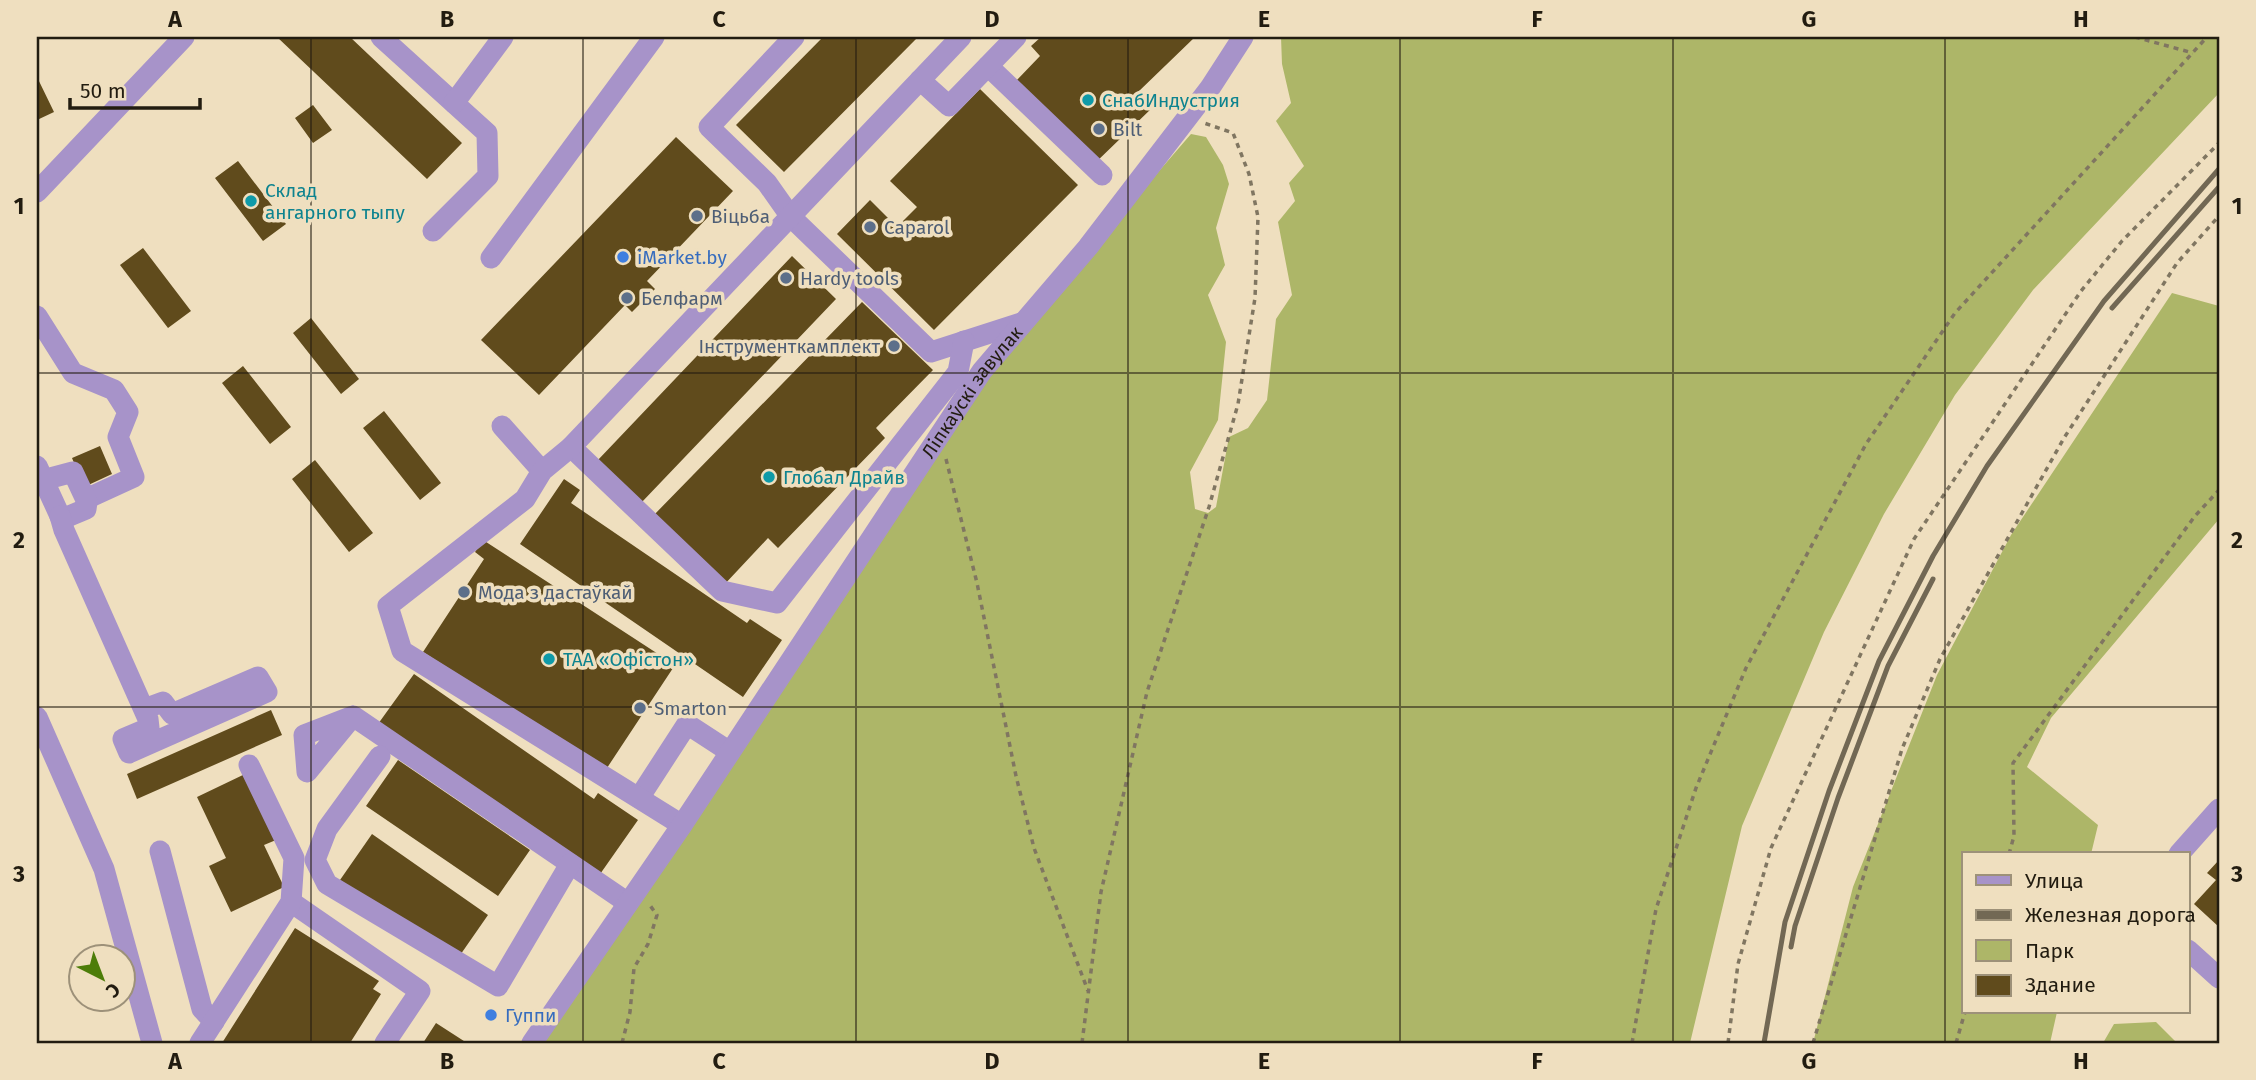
<svg xmlns="http://www.w3.org/2000/svg" width="2256" height="1080" font-family="'Fira Sans',sans-serif">
  <style>
    .green { fill: #adb668 }
    .building { fill: #604b1c }
    .lines { fill: none; stroke-linecap: round; stroke-linejoin: round }
    .path { stroke: #807661; stroke-width: 3.5; stroke-dasharray: 5 5; stroke-linecap: butt }
    .minor { stroke: #a793c9; stroke-width: 21 }
    .rail { stroke: #726854; stroke-width: 5 }
    .grid { fill: none; stroke: #221c10; stroke-width: 2; stroke-opacity: 0.55 }
    .culture-dot { fill: #0f9aa8; stroke: #efdfbf; stroke-width: 2.5 }
    .service-dot { fill: #5c6f8a; stroke: #efdfbf; stroke-width: 2.5 }
    .shop-dot { fill: #3f7fe0; stroke: #efdfbf; stroke-width: 2.5 }
    .labels { text-anchor: middle; dominant-baseline: central; stroke-width: 7; stroke-linejoin: round; paint-order: stroke }
    .culture-label { font-size: 19px; fill: #0d838f; stroke: #efdfbf; text-anchor: start }
    .service-label { font-size: 19px; fill: #4e5e75; stroke: #efdfbf; text-anchor: start }
    .shop-label { font-size: 19px; fill: #366cbe; stroke: #efdfbf; text-anchor: start }
    .street-label { font-size: 19px; fill: #221c10; stroke: #efdfbf }
    .neatline { fill: none; stroke: #221c10; stroke-width: 2.5 }
    .grid-label { font-size: 23px; text-anchor: middle; font-weight: bold; fill: #221c10 }
  </style>
  <rect width="100%" height="100%" fill="#efdfbf"/>
  <path class="green" d="M1281,37h938v56l-186,197 -78,105 -71,119 -60,118 -82,194 -52,217h-1150l469,-698 182,-211 15,3 17,28 6,19 -13,44 9,37 -17,30 18,47 -8,78 -28,52 5,37 13,4 8,-6 13,-70 19,-9 19,-28 9,-81 16,-24 -14,-73 17,-21 -6,-18 15,-17 -28,-45 15,-18 -9,-39z
    M2172,293l47,13v213l-168,199 -24,49 71,58 -7,29h-127v158h93l-7,31h-237l40,-156 84,-212 74,-140z
    M2156,1022l21,21h-74l11,-19z"/>
  <path class="building" d="M277,37h73l112,106 -35,36z
    M823,37h95l-134,135 -48,-47z
    M1041,37h154l-58,56 15,15 -59,57 -79,-82 26,-27 -9,-10z
    M37,77l17,35 -17,8z
    M980,89l98,96 -144,145 -97,-96 33,-34 27,27 20,-20 -27,-26z
    M313,105l19,25 -19,13 -18,-25z
    M676,137l57,54 -86,90 8,8 -23,23 -7,-7 -86,90 -58,-55z
    M238,161l48,63 -23,17 -48,-63z
    M143,248l48,63 -23,17 -48,-63z
    M792,256l44,43 -195,204 -44,-42z
    M862,302l71,68 -57,58 9,10 -107,110 -10,-10 -45,48 -71,-69z
    M311,318l48,61 -18,15 -48,-61z
    M243,366l48,61 -21,17 -48,-61z
    M384,411l57,72 -21,17 -57,-72z
    M100,446l12,28 -28,13 -12,-29z
    M315,460l58,73 -24,19 -57,-73z
    M564,479l16,11 -9,13 176,120 3,-4 32,21 -39,57 -223,-153z
    M483,540l192,125 -70,106 -182,-119 61,-93 -9,-7z
    M414,674l180,125 4,-6 40,27 -40,57 -220,-153z
    M271,710l11,25 -145,64 -10,-25z
    M398,760l132,90 -32,46 -132,-90z
    M245,774l31,66 -12,5 20,42 -53,25 -22,-46 17,-8 -29,-61z
    M372,834l116,81 -32,46 -116,-81z
    M2219,860v67l-25,-23 22,-24 -9,-7z
    M295,928l84,53 -6,8 8,5 -31,49h-128z
    M436,1023l31,20h-44z"/>
  <g class="lines">
    <path class="path" d="M2135,37l58,16
      M946,459l31,124 39,193 18,72 54,143
      M2009,854l5,-18 -1,-73 182,-247 24,-26
      M622,1043l8,-31 4,-44 14,-24 9,-29 -8,-11
      M1082,1043l19,-151 46,-200 62,-185 29,-103 17,-106 3,-81 -9,-43 -16,-41 -29,-10
      M1632,1043l24,-134 40,-121 50,-120 120,-224 89,-131 252,-276
      M1728,1043l10,-79 33,-116 143,-309 167,-248 41,-50 97,-98
      M1813,1043l89,-294 38,-90 124,-221 113,-175 42,-47
      M1956,1043l9,-31"/>
    <g class="minor">
      <path d="M381,37l106,96 1,43 -55,55"/>
      <path d="M794,37l-85,90 58,56 24,34 140,135 90,-29"/>
      <path d="M988,66l114,109"/>
      <path d="M920,80l29,26 67,-69"/>
      <path d="M454,103l49,-66"/>
      <path d="M37,192l147,-155"/>
      <path d="M491,258l163,-221"/>
      <path d="M37,316l36,57 41,17 14,22 -10,25 16,40 -48,22"/>
      <path d="M502,426l40,45"/>
      <path d="M571,447l151,144 55,12 181,-231 6,-31"/>
      <path d="M37,466l23,50 2,3 24,-10 1,-7 -14,-30 -30,8"/>
      <path d="M60,516l4,14 84,189 1,9 -26,11 6,14 138,-61 -9,-15 -86,37 -9,-12 -19,7"/>
      <path d="M353,716l-46,56 -3,-37 49,-19 275,187"/>
      <path d="M37,717l67,152 48,174"/>
      <path d="M380,756l-53,73 -12,31 12,24 171,102 72,-122"/>
      <path d="M639,798l48,-74 43,28"/>
      <path d="M682,825l-280,-174 -14,-45 137,-107 17,-28 29,-24 390,-410"/>
      <path d="M160,851l42,158 12,13"/>
      <path d="M2179,854l40,-45"/>
      <path d="M291,902l129,89 -35,52"/>
      <path d="M2188,950l31,28"/>
      <path d="M200,1043l91,-141 3,-44 -45,-93"/>
      <path id="s1" d="M532,1043l150,-218 300,-454 106,-124 122,-159 33,-51"/>
    </g>
    <path class="rail" d="M2112,308l107,-121
      M1791,947l4,-21 43,-128 50,-132 45,-87
      M1764,1043l21,-121 44,-131 50,-130 54,-105 54,-90 117,-165 115,-132"/>
  </g>
  <path class="grid" d="M311,37v1006M583,37v1006M856,37v1006M1128,37v1006M1400,37v1006M1673,37v1006M1945,37v1006M37,373h2182M37,707h2182"/>
  <g class="culture-dot">
    <circle cx="1088" cy="100" r="7"/>
    <circle cx="251" cy="201" r="7"/>
    <circle cx="769" cy="477" r="7"/>
    <circle cx="549" cy="659" r="7"/>
  </g>
  <g class="service-dot">
    <circle cx="1099" cy="129" r="7"/>
    <circle cx="697" cy="216" r="7"/>
    <circle cx="870" cy="227" r="7"/>
    <circle cx="786" cy="278" r="7"/>
    <circle cx="627" cy="298" r="7"/>
    <circle cx="894" cy="346" r="7"/>
    <circle cx="464" cy="592" r="7"/>
    <circle cx="640" cy="708" r="7"/>
  </g>
  <g class="shop-dot">
    <circle cx="623" cy="257" r="7"/>
    <circle cx="491" cy="1015" r="7"/>
  </g>
  <g class="labels">
    <g class="culture-label">
      <text x="1102" y="100">СнабИндустрия</text>
      <text x="265" y="190">Склад<tspan x="265" dy="22">ангарного тыпу</tspan></text>
      <text x="783" y="477">Глобал Драйв</text>
      <text x="563" y="659">ТАА «Офістон»</text>
    </g>
    <g class="service-label">
      <text x="1113" y="129">Bilt</text>
      <text x="711" y="216">Віцьба</text>
      <text x="884" y="227">Caparol</text>
      <text x="800" y="278">Hardy tools</text>
      <text x="641" y="298">Белфарм</text>
      <text x="880" y="346" text-anchor="end">Інструменткамплект</text>
      <text x="478" y="592">Мода з дастаўкай</text>
      <text x="654" y="708">Smarton</text>
    </g>
    <g class="shop-label">
      <text x="637" y="257">iMarket.by</text>
      <text x="505" y="1015">Гуппи</text>
    </g>
    <g class="street-label">
      <text stroke="none"><textPath href="#s1" startOffset="786">Ліпкаўскі завулак</textPath></text>
    </g>
  </g>
  <rect width="2256" height="1080" fill="none" stroke="#efdfbf" stroke-width="77"/>
  <rect x="1962" y="852" width="228" height="161" fill="#efdfbf" stroke="#9d9179" stroke-width="2"/>
  <rect x="1976" y="875" width="35" height="10" fill="#a793c9" stroke="#9d9179" stroke-width="2"/>
  <text x="2025" y="888" font-size="21" fill="#221c10">Улица</text>
  <rect x="1976" y="910" width="35" height="10" fill="#726854" stroke="#9d9179" stroke-width="2"/>
  <text x="2025" y="922" font-size="21" fill="#221c10">Железная дорога</text>
  <rect x="1976" y="940" width="35" height="21" fill="#adb668" stroke="#9d9179" stroke-width="2"/>
  <text x="2025" y="958" font-size="21" fill="#221c10">Парк</text>
  <rect x="1976" y="975" width="35" height="21" fill="#604b1c" stroke="#9d9179" stroke-width="2"/>
  <text x="2025" y="992" font-size="21" fill="#221c10">Здание</text>
  <g transform="translate(102 978) rotate(138)"><circle r="33" fill="#efdfbf" stroke="#9d9179" stroke-width="2"/>
  <path d="M0-5L12 26L0 18L-12 26Z" fill="#4d7d09"/>
  <text y="-10" font-size="19" font-weight="bold" text-anchor="middle" fill="#221c10">С</text>
  </g>
  <path d="M70 98v10h130v-10" fill="none" stroke="#221c10" stroke-width="3.5"/>
  <text x="80" y="98" font-size="21" fill="#221c10" stroke="#efdfbf" stroke-width="5" paint-order="stroke">50 m</text>
  <rect x="38" y="38" width="2180" height="1004" class="neatline"/>
  <g class="grid-label">
    <text x="175" y="27">A</text>
    <text x="447" y="27">B</text>
    <text x="719" y="27">C</text>
    <text x="992" y="27">D</text>
    <text x="1264" y="27">E</text>
    <text x="1537" y="27">F</text>
    <text x="1809" y="27">G</text>
    <text x="2081" y="27">H</text>
    <text x="19" y="214">1</text>
    <text x="2237" y="214">1</text>
    <text x="19" y="548">2</text>
    <text x="2237" y="548">2</text>
    <text x="19" y="882">3</text>
    <text x="2237" y="882">3</text>
    <text x="175" y="1069">A</text>
    <text x="447" y="1069">B</text>
    <text x="719" y="1069">C</text>
    <text x="992" y="1069">D</text>
    <text x="1264" y="1069">E</text>
    <text x="1537" y="1069">F</text>
    <text x="1809" y="1069">G</text>
    <text x="2081" y="1069">H</text>
  </g>
</svg>
